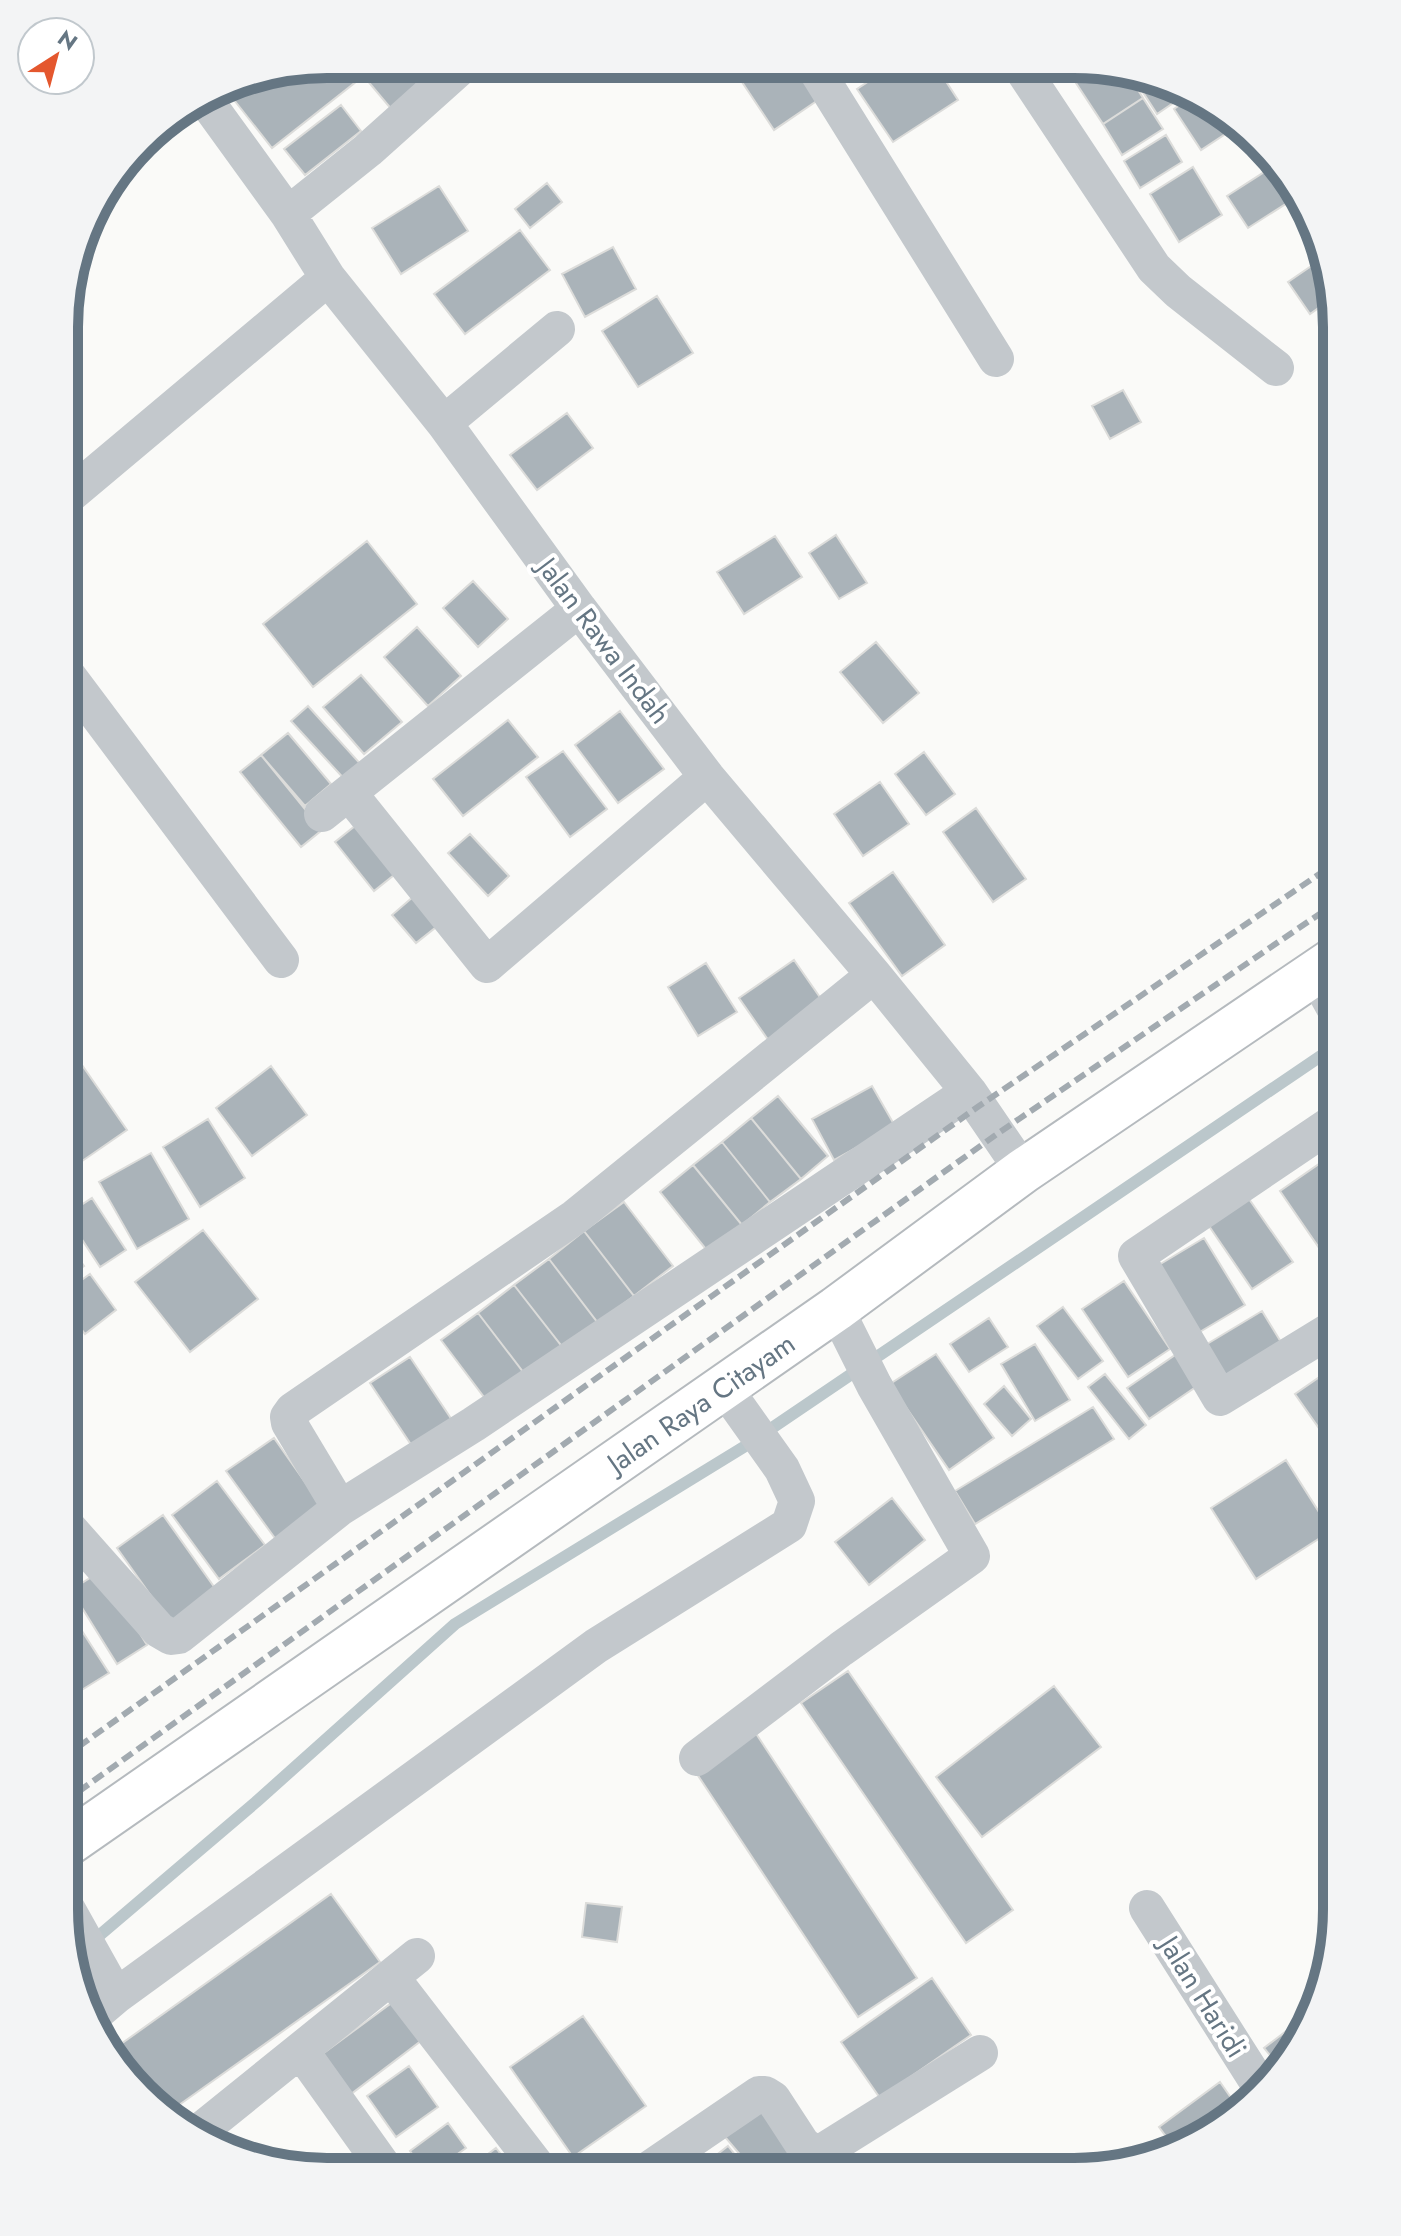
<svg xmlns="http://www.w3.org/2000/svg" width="1401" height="2236" font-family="Jost,sans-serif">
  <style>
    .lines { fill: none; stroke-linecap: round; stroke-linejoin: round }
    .stream { stroke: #bbc7cb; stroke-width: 12 }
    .building { fill: #aab3b9; stroke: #dcdcda; stroke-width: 2 }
    .primary-casing { stroke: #b5babe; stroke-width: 48 }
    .minor { stroke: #c3c8cc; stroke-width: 36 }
    .primary { stroke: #fff; stroke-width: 44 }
    .rail { stroke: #a2aab0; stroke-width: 6; stroke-dasharray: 12 6; stroke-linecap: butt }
    .labels { text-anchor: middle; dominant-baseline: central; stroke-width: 8; stroke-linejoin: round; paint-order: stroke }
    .street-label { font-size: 28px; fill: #657683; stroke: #fff }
    .rim { fill: none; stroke: #657683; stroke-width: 10 }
  </style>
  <rect width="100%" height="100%" fill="#fafaf8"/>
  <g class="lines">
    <path class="stream" d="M74,1957l182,-155 199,-178 292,-179 590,-400"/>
  </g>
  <path class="building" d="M327,64h16l14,17 -85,67 -49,-62z
    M387,64h45l-18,16 12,13 -28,24 -32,-38 10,-4z
    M735,65h64l22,33 -47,32 -42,-63z
    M892,66h44l22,34 -65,42 -36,-53z
    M1065,66h38l-27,17z
    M1103,66l25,8 15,24 -40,26 -27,-41z
    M1142,80l40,17 -25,17 -20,-31z
    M1143,98l20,31 -41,26 -19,-31z
    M1188,99l46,20 5,6 -38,25 -27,-41z
    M341,105l20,26 -56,44 -21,-26z
    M1166,135l16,27 -42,26 -16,-27z
    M1193,167l29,48 -43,27 -29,-48z
    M1272,167l23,31 -47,30 -21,-32z
    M547,183l15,19 -32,26 -15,-19z
    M439,186l29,45 -67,43 -29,-46z
    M520,230l30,40 -85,64 -31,-40z
    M613,247l23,42 -51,28 -23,-43z
    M1323,258l8,41 -21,15 -22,-32z
    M657,296l36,57 -55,34 -36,-56z
    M1123,390l18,32 -31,17 -18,-33z
    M567,413l26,35 -56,42 -27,-35z
    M836,535l31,48 -28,16 -30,-46z
    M775,536l27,41 -58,37 -27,-42z
    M367,541l50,63 -104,83 -50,-63z
    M473,581l35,38 -30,28 -35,-39z
    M417,627l44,49 -33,30 -44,-49z
    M876,642l43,51 -36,30 -43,-51z
    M361,675l41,47 -38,32 -41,-47z
    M308,706l56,62 -16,15 -57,-62z
    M620,711l44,58 -46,34 -43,-58z
    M508,720l30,37 -75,59 -30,-37z
    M288,733l43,51 -26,22 -44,-51z
    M563,751l44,58 -37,28 -44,-60z
    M924,752l31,42 -29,21 -31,-41z
    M261,755l61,75 -21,17 -61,-75z
    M880,782l29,42 -46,32 -29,-42z
    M976,808l50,71 -33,23 -50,-70z
    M365,818l39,49 -30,24 -39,-49z
    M470,834l39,42 -21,20 -40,-43z
    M893,872l52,73 -43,31 -53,-73z
    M421,890l24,30 -29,23 -24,-28z
    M794,960l32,46 -55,38 -32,-46z
    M706,963l31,49 -39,24 -30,-49z
    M73,1052l54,78 -52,36 -10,-13v-95z
    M271,1066l36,49 -55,41 -36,-48z
    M872,1086l23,40 -61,34 -22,-41z
    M778,1096l50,60 -27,23 -50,-61z
    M751,1118l50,61 -31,23 -48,-60z
    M208,1119l37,59 -45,29 -37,-60z
    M722,1142l48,60 -28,23 -49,-60z
    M151,1153l38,66 -52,30 -38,-67z
    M1319,1164l18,25v85l-57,-83z
    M693,1165l49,60 -33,28 -49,-61z
    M92,1198l34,52 -26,17 -34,-52z
    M1249,1199l44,63 -41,27 -43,-63z
    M624,1202l49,64 -39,30 -50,-65z
    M203,1230l55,69 -68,53 -55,-70z
    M584,1231l50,65 -36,27 -49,-64z
    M1204,1238l41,67 -52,31 -41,-67z
    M65,1239l19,27 -19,14z
    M549,1259l49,64 -34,26 -50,-64z
    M90,1274l26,36 -31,24 -20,-27v-15z
    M1124,1281l46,68 -42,28 -46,-68z
    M514,1285l50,64 -37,28 -49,-64z
    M1063,1307l40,54 -25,18 -41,-53z
    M1262,1311l22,36 -61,35 -21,-35z
    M478,1313l49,64 -37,28 -49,-65z
    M989,1318l19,29 -39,25 -19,-28z
    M1035,1344l35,56 -35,21 -34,-57z
    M1181,1351l22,31 -54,37 -22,-31z
    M936,1354l58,84 -45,32 -59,-86z
    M410,1357l46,69 -40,26 -46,-69z
    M1105,1374l41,51 -17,14 -41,-52z
    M1321,1376l16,23v55l-42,-60z
    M1004,1386l27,33 -19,17 -28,-32z
    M1093,1407l21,32 -139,85 -20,-33z
    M274,1438l50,71 -47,32 -51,-70z
    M1286,1460l45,71 -75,48 -45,-71z
    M217,1481l48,64 -46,34 -47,-64z
    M892,1498l33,42 -56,45 -34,-43z
    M163,1515l54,76 -46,33 -54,-76z
    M101,1571l46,74 -30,19 -46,-74z
    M64,1603l45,70 -45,28z
    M848,1671l165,239 -47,33 -165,-240z
    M1054,1686l47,61 -119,90 -46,-60z
    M751,1726l166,252 -59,39 -167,-252z
    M331,1894l49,68 -215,153 -51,-66z
    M586,1903l36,4 -5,35 -35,-5z
    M932,1978l39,57 -91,63 -39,-56z
    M401,1996l29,38 -79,60 -30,-39z
    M1315,2009l-32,60 -1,1 -18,-22z
    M583,2016l63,90 -73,51 -63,-90z
    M409,2066l29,41 -42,30 -29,-41z
    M1220,2082l16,23 -60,45 -17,-23z
    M759,2109l39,46 -19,16h-25l-29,-34z
    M448,2123l18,25 -31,22h-11l-14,-19z
    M728,2146l20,25h-52z
    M496,2148l17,22h-46z"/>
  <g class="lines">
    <defs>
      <g id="primary">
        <path id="s1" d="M64,1846l772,-537 187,-138 314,-213"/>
      </g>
    </defs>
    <use href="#primary" class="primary-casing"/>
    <path class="minor" d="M813,65l183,294
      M1020,66l134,202 24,23 98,77
      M204,98l84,116 40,64 116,145 135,186 128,168 167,198 95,117 54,79
      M288,214l80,-64 96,-86
      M444,423l113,-94
      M66,498l262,-220
      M66,673l215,287
      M349,793l138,172 220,-188
      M322,814l257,-205
      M1315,973l22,40
      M1337,1326l-117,72 -84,-142 201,-136
      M340,1508l-51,-85 -1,-6 5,-7 282,-193 299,-242
      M65,1524l94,106 12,7 8,-1 161,-128 134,-84 495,-332
      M697,1758l144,-109 131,-93 -98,-171 -38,-76
      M64,1903l52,93 480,-350 193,-121 8,-24 -15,-32 -59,-83
      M1147,1908l113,178
      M392,1978l148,192
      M90,2018l26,-22
      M301,2051l85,119
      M200,2131l217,-175
      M646,2171l113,-77h6l8,5 30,46 12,8h5l160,-100"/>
    <use href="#primary" class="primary"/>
    <path class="rail" d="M64,1757l915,-651 358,-244
      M64,1802l933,-668 340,-232"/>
  </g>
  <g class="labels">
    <g class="street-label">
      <text transform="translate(604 641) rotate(53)">Jalan Rawa Indah</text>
      <text stroke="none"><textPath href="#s1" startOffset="776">Jalan Raya Citayam</textPath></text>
      <text transform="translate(1203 1997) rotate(58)">Jalan Haridi</text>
    </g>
  </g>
  <path d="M0 0H1401V2236H0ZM327 78H1074A249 249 0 0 1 1323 327V1909A249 249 0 0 1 1074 2158H327A249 249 0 0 1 78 1909V327A249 249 0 0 1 327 78Z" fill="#f3f4f5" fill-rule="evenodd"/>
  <path class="rim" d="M327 78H1074A249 249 0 0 1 1323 327V1909A249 249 0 0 1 1074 2158H327A249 249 0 0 1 78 1909V327A249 249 0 0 1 327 78Z"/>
  <g transform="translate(56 56) rotate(36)"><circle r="38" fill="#ffffff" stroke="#c1c8cd" stroke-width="2"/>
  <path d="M0-6L14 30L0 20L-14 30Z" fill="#e4572e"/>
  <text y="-12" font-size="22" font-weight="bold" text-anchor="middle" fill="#657683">N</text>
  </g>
</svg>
